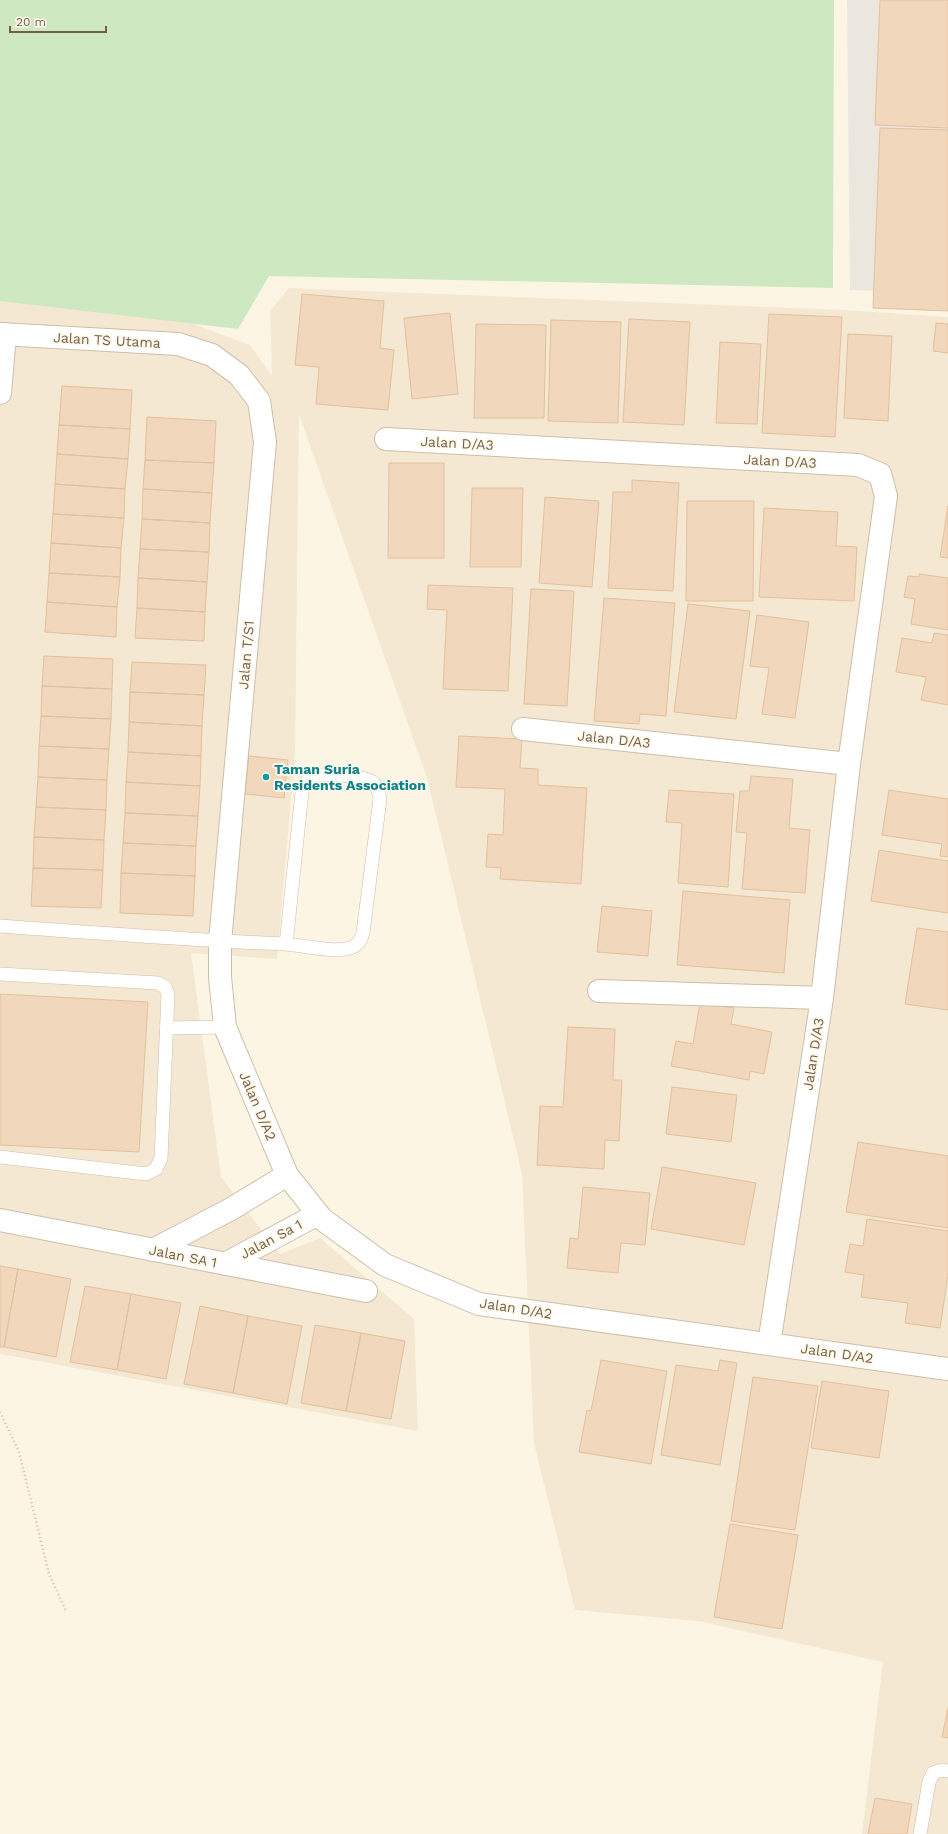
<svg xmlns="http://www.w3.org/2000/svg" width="948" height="1834" font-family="'Work Sans',sans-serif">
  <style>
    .residential { fill: #f4e8d2 }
    .industrial { fill: #ebe6de }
    .green { fill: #cee9c2 }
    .building { fill: #f1d7bc; stroke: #e4c09c }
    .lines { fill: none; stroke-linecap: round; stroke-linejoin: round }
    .service-casing { stroke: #cdbeaa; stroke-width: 14 }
    .minor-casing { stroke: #cdbeaa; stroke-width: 24 }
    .path { stroke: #d6bb9f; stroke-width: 2.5; stroke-dasharray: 1 3; stroke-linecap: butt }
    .service { stroke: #fff; stroke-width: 13 }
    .minor { stroke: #fff; stroke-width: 22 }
    .culture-dot { fill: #0f9aa8; stroke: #fff9ea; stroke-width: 1.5 }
    .labels { text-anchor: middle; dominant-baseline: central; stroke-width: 3.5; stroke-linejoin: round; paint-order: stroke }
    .street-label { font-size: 14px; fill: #745e4a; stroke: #fff9ea }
    .culture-label { font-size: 14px; font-weight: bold; fill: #0d838f; stroke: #fff9ea; text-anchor: start }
  </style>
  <rect width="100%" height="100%" fill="#fcf5e4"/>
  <path class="residential" d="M289,288l554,22 105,7v1517h-86l21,-172 -185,-41 -123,-11 -41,-167 -12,-269 -94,-393 -129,-367 -4,339 -18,206 -86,-6 30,224 59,77 40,-16 94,81 4,112 -418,-77v-1053l175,16 75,28 22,31 -2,-65z"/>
  <path class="industrial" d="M847,0h101v294l-98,-4z"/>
  <path class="green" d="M0,0h834l-1,288 -564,-12 -31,53 -238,-28z"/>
  <path class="building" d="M880,0h68v128l-73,-3z
    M880,128l68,2v181l-75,-3z
    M302,294l82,7 -4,47 14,2 -6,60 -72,-6 3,-37 -24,-2z
    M450,313l8,81 -46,5 -8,-81z
    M769,314l73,3 -7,120 -73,-4z
    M629,319l61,3 -6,103 -61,-3z
    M551,320l70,2 -3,101 -70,-2z
    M936,323l12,1v29l-15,-2z
    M476,324l70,1 -2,93h-70z
    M848,334l44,2 -4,85 -44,-3z
    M720,342l41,2 -4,80 -41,-1z
    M62,386l70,4 -2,39 -71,-4z
    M147,417l69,4 -2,42 -69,-3z
    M59,425l71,4 -2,30 -71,-5z
    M57,454l71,5 -3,30 -70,-5z
    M145,460l69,3 -2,30 -69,-4z
    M389,463h55v95h-56z
    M632,480l47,3 -6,108 -65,-3 5,-96h19z
    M55,484l70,5 -1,29 -71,-4z
    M472,488h51l-2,79h-51z
    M143,489l69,4 -2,30 -68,-4z
    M545,497l54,4 -7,86 -53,-4z
    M687,501h67l-1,100h-67z
    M948,506v52l-8,-1z
    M764,508l74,4 -2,34 21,1 -3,54 -95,-4z
    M53,514l71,4 -3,30 -70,-5z
    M142,519l68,4 -1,29 -69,-3z
    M51,543l70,5 -1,29 -71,-4z
    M140,549l69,3 -2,30 -69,-4z
    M49,573l71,4 -3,30 -70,-5z
    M919,574l29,4v52l-37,-6 4,-25 -11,-2 4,-21 11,1z
    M138,578l69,4 -2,30 -68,-4z
    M428,585l85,3 -5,103 -65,-2 4,-79 -20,-1z
    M531,589l43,2 -7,115 -43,-2z
    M604,598l71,5 -9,113 -26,-2 -1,10 -45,-3z
    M47,602l70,5 -1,30 -71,-5z
    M688,604l62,7 -14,108 -62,-7z
    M137,608l68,4 -1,29 -69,-3z
    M757,615l52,7 -14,96 -33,-4 7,-46 -19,-2z
    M934,633l14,2v70l-27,-5 5,-23 -30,-5 6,-34 30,5z
    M44,656l69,3 -1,30 -70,-3z
    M132,662l74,3 -2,30 -74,-3z
    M42,686l70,3 -1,30 -70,-3z
    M130,692l74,3 -2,31 -73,-4z
    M41,716l70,3 -2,30 -70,-3z
    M129,722l73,4 -1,30 -73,-4z
    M459,736l63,3 -2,29 18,1v16l49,3 -6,96 -81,-5 1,-11 -15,-1 2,-33 15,1 2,-46 -49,-2z
    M39,746l70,3 -2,31 -69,-3z
    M128,752l73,4 -1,30 -74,-4z
    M249,756l39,4 -4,38 -39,-4z
    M751,776l42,3 -4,49 21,2 -5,63 -63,-4 5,-56 -11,-1 4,-41h9z
    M38,777l69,3 -1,30 -70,-3z
    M126,782l74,4 -2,30 -73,-3z
    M669,790l65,4 -6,93 -50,-4 4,-60 -16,-1z
    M889,790l59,9v58l-8,-1 2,-12 -60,-9z
    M36,807l70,3 -2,30 -70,-3z
    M125,813l73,3 -2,30 -73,-3z
    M34,837l70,3 -1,30 -70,-2z
    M123,843l73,3 -1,30 -74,-3z
    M879,850l69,11v52l-77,-12z
    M33,868l70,2 -2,38 -70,-2z
    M121,873l74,3 -2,40 -73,-3z
    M683,891l107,9 -6,73 -107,-8z
    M602,906l50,5 -4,45 -51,-4z
    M917,928l31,4v78l-43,-6z
    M0,994l148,8 -9,150 -139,-7z
    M700,1003l34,5 -3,16 41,8 -8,42 -14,-3 -1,9 -78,-14 5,-25 17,3z
    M568,1027l47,2 -2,51h9l-3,61 -14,-1 -1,29 -67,-4 3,-59 23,1z
    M672,1087l65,8 -6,47 -65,-8z
    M858,1142l90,14v72l-102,-16z
    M662,1167l94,16 -12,62 -93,-16z
    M583,1187l67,6 -5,52 -24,-2 -3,30 -51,-5 3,-30 8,1z
    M867,1219l81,12v44l-8,53 -35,-5 3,-20 -47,-6 3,-22 -19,-3 5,-28 13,2z
    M0,1266l18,3 -14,78h-4z
    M18,1269l53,10 -15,78 -52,-10z
    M85,1286l46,8 -14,76 -47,-8z
    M131,1294l50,9 -15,76 -49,-9z
    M200,1306l48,10 -15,77 -49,-9z
    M248,1316l54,10 -15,78 -54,-11z
    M315,1325l46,8 -15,78 -45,-8z
    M361,1333l44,8 -14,78 -45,-8z
    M601,1360l66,11 -16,93 -72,-12 8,-42 4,1z
    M720,1360l17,3 -17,102 -59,-10 15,-90 42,6z
    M753,1377l65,9 -23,144 -64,-9z
    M822,1381l67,10 -10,67 -68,-10z
    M730,1524l68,11 -16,94 -68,-12z
    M948,1708v30l-6,-1z
    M875,1798l37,6 -5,30h-39z"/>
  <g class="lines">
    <defs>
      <path id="service" d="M0,926c95,7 189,14 284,18 19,1 48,9 66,4 8,-2 11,-8 13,-15l17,-134c-1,-7 -2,-12 -7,-17 -8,-6 -52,-10 -61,-5 -6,3 -8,9 -10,15l-16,152
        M0,974l158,9 7,4 3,7 -7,164 -5,11 -10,5 -146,-17
        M166,1028l59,-1
        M920,1834l9,-52 4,-9 9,-3 6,1"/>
      <path id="minor" d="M0,334l178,10 34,11 27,20 20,26 6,41 -45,500v35l5,50 62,148 35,44 63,46 94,39 469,65
        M0,393l5,-59
        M386,439l472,26 22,9 6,22 -37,268 -27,234 -53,346
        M523,729l326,35
        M599,991l223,7
        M0,1220l366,71
        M153,1250l78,-41 56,-34
        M225,1264l93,-50"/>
    </defs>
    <use href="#service" class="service-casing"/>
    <use href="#minor" class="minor-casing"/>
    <path class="path" d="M0,1412l19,40 30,122 17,37"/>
    <use href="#service" class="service"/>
    <use href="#minor" class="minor"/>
  </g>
  <circle class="culture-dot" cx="266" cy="777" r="4"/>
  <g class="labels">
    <g class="street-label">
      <text transform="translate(107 340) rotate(3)">Jalan TS Utama</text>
      <text transform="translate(457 443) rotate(3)">Jalan D/A3</text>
      <text transform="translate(780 461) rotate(3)">Jalan D/A3</text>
      <text transform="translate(246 655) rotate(-85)">Jalan T/S1</text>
      <text transform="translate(614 739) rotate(6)">Jalan D/A3</text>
      <text transform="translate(813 1054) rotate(-81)">Jalan D/A3</text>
      <text transform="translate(258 1106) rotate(67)">Jalan D/A2</text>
      <text transform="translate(271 1239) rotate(-28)">Jalan Sa 1</text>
      <text transform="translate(183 1256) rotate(11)">Jalan SA 1</text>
      <text transform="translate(516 1308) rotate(9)">Jalan D/A2</text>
      <text transform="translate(837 1353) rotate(8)">Jalan D/A2</text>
    </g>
    <g class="culture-label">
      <text x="274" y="769">Taman Suria<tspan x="274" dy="16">Residents Association</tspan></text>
    </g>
  </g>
  <path d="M10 26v6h96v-6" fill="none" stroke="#745e4a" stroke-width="2"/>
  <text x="16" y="26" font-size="12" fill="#745e4a" stroke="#fff9ea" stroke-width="3" paint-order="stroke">20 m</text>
</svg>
